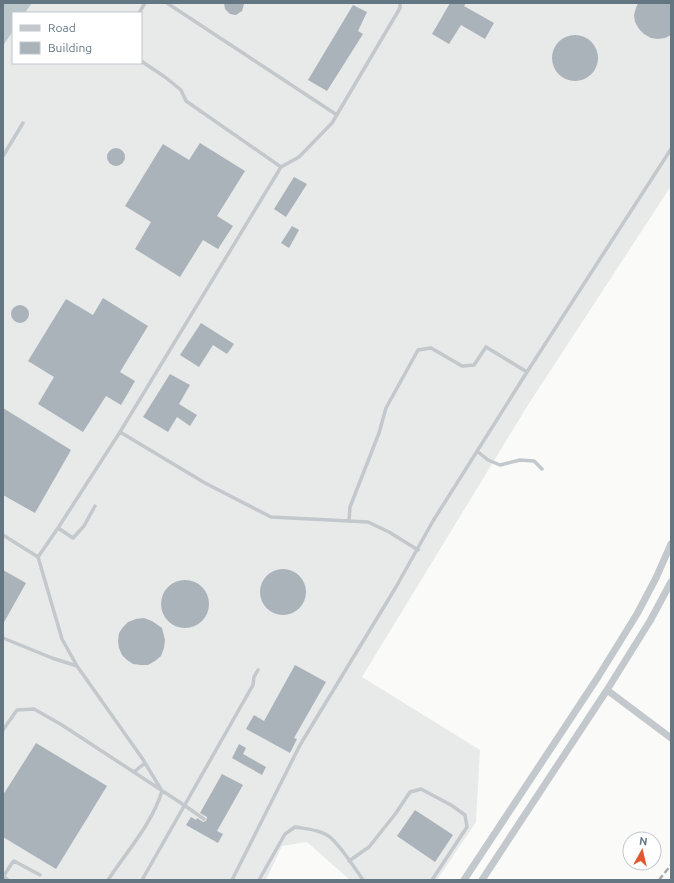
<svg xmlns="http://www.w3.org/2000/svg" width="674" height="883" font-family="Ubuntu,sans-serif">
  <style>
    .built { fill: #e8e9e9 }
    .water { fill: #bbc7cb }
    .building { fill: #aab3b9 }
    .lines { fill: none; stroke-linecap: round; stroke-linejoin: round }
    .service { stroke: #c3c8cc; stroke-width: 3.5 }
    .minor { stroke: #c3c8cc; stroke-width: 7 }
    .rail { stroke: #a2aab0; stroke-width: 2.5; stroke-dasharray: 6 3; stroke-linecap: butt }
  </style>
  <rect width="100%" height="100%" fill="#fafaf8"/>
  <path class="built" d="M32,3h639v183l-143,219 -166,272 118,73 -4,72 -39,58h-87l-43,-38 -25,4 -16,34h-263v-834l10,-15v32h128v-50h-116z"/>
  <path class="water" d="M3,3h29l-7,10h-12v18l-10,15z"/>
  <path class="building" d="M224,3h20l-1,5 -1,3 -6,4 -6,-1 -5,-5z
    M450,3h16l-2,3 30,17 -9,16 -24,-14 -12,19 -17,-10z
    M638,3h33v32l-6,3 -7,1 -7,-1 -7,-4 -5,-5 -4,-7 -1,-7 2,-7z
    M353,5l14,7 -9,19 5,3 -36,57 -19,-11z
    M552 58a23 23 0 1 1 46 0a23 23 0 1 1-46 0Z
    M200,143l45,28 -28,45 16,10 -15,23 -15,-9 -23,37 -45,-28 16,-27 -26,-16 38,-62 26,16z
    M107 157a9 9 0 1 1 18 0a9 9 0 1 1-18 0Z
    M294,177l13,7 -21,33 -12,-8z
    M292,226l7,4 -10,18 -8,-5z
    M103,298l45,28 -28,46 15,9 -14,24 -15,-9 -23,36 -45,-28 16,-27 -26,-16 38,-62 27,16z
    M11 314a9 9 0 1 1 18 0a9 9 0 1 1-18 0Z
    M201,323l33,21 -7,10 -14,-9 -14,22 -19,-12z
    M170,374l20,11 -11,19 18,11 -7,11 -13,-9 -9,15 -25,-15z
    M3,408l68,42 -36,63 -32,-18z
    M260 592a23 23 0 1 1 46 0a23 23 0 1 1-46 0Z
    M3,570l23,13 -23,41z
    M161 604a24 24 0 1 1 48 0a24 24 0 1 1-48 0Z
    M144,618l8,3 10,7 3,12 -1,8 -3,8 -6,5 -7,4h-7l-8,-1 -6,-4 -5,-5 -3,-7 -1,-7 1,-8 4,-6 5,-5 8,-3z
    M295,665l31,17 -32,56 3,1 -7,14 -44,-24 8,-14 10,6z
    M36,743l71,43 -51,83 -53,-32v-42z
    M239,744l7,4 -3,6 23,13 -4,8 -30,-17z
    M222,774l21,11 -26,46 6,3 -5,9 -32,-18 5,-8 5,3 1,-2 6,4 3,-1 1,-4 -7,-4z
    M415,810l38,25 -18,27 -38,-26z"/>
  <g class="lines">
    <path class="service" d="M167,3l170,112
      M139,13l6,-10
      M141,61l24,16 16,13 5,11 95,66
      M3,156l20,-33
      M120,432l85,51 66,34 78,4 1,-14 29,-74 7,-25 32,-58 13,-2 31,18 12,-1 12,-18 41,25
      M477,451l11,9 12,5 20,-5 14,1 8,8
      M349,521l19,1 21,10 29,18
      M58,528l15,10 11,-12 11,-20
      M3,535l35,22
      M3,638l49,20 25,8
      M3,730l14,-20 17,-1 28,16 122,80 20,14
      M134,772l11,-9
      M349,861l20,-14 27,-34 14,-21 11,-3 30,16 14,10 2,12 -35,53
      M3,876l5,4
      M3,877l9,-14 2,-2 26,14
      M108,880c19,-29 44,-56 54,-89l-20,-33 -65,-92 -15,-27 -24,-82 20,-29 62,-96 161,-265 18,-10 33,-34 68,-115v-5
      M142,880l111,-195 1,-8 4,-7
      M232,880l68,-135 96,-158 37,-66 94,-149 144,-223
      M259,880l26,-46 10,-7c12,2 27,3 36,11 10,9 24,30 32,42"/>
    <path class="minor" d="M607,690l64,48
      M464,880l134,-203 39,-63 19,-36 15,-34
      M482,880l125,-190 43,-69 21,-39"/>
    <path class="rail" d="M659,880l12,-15"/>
  </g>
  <rect width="674" height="883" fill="none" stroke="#657683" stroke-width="8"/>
  <rect x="12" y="12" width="130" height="52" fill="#ffffff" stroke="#c1c8cd"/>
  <rect x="20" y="25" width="20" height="6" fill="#c3c8cc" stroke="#c1c8cd"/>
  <text x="48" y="32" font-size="12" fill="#657683">Road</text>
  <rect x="20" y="42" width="20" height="12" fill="#aab3b9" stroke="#c1c8cd"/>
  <text x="48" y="52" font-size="12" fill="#657683">Building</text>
  <g transform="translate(642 851) rotate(8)"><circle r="19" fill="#ffffff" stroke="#c1c8cd"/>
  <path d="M0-3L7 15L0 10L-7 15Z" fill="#e4572e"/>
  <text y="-6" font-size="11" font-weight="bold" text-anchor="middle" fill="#657683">N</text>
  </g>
</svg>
